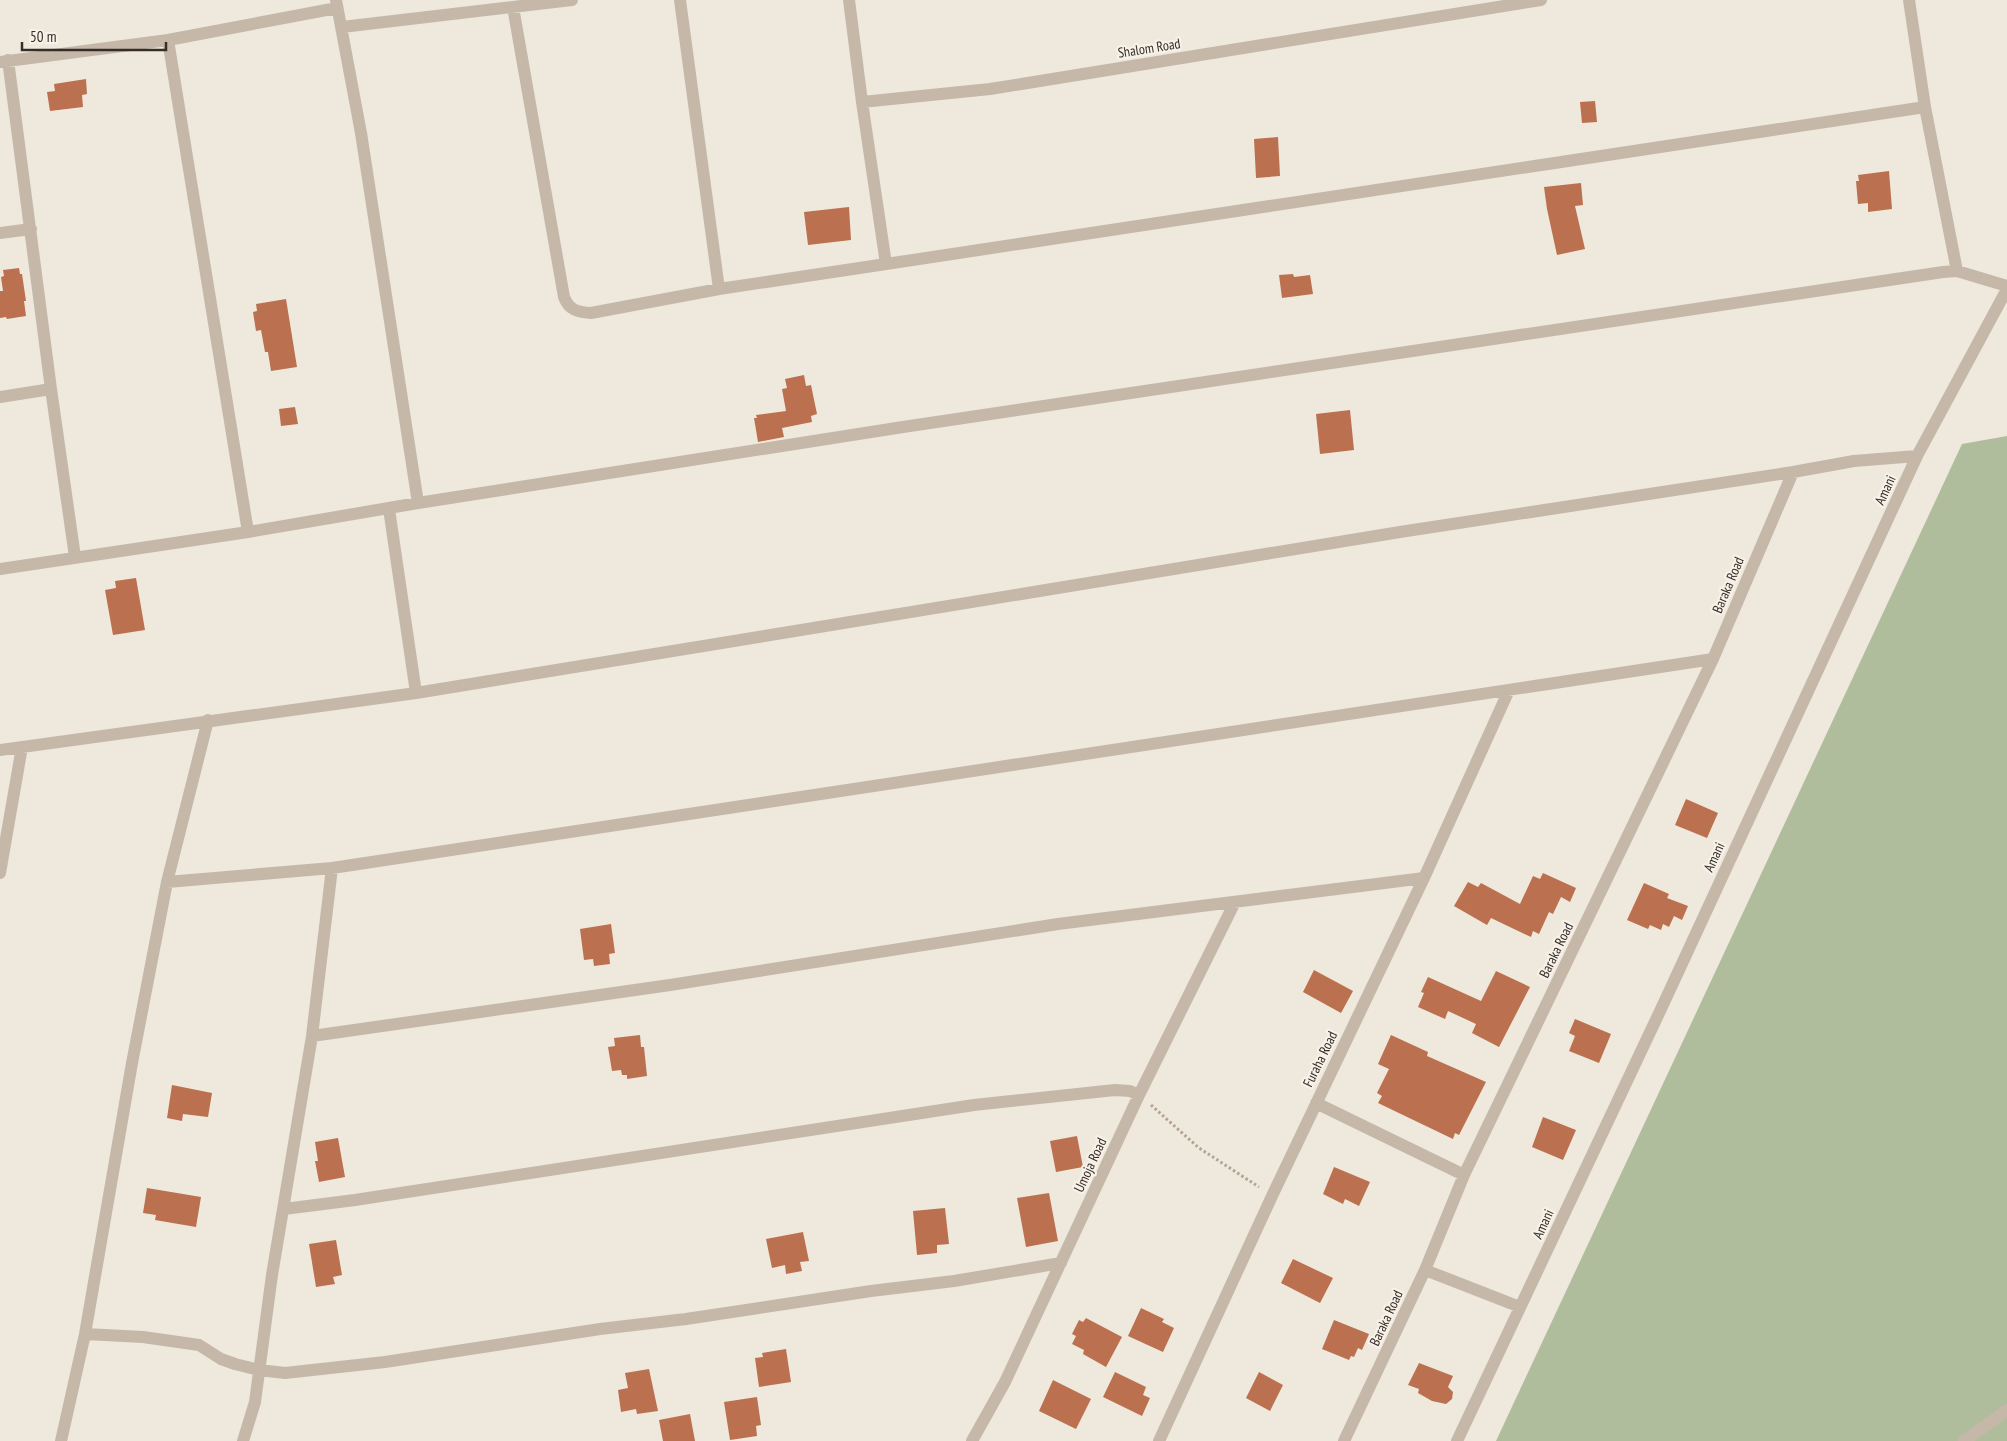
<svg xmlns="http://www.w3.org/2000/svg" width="2007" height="1441" font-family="'PT Sans Narrow',sans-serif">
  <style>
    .green { fill: #b0bd9d }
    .building { fill: #bb704f }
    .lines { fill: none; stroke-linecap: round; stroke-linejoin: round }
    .path { stroke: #b2a393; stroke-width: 3; stroke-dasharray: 2.5 2.5; stroke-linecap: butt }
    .street { stroke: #c6b8a9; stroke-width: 12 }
    .labels { text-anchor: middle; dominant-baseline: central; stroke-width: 4.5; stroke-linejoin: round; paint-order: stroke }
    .street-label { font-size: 14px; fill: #342d28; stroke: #f8f1e8 }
  </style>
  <rect width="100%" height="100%" fill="#efe8dc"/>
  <path class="green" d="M2007,436v1005h-511l466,-997z"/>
  <path class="building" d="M86,79l1,15 -5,1 1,12 -33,4 -3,-19 8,-1 -1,-7z
    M1595,101l2,21 -15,1 -2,-21z
    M1278,137l2,39 -24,2 -2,-39z
    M1889,171l3,38 -24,3v-9l-10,1 -2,-23h3l-1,-6z
    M1581,183l2,22 -8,1 10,43 -28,6 -10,-46 -3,-22z
    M849,207l2,33 -43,5 -4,-33z
    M19,268l1,6h2l4,27h-2l2,15 -19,3 -1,-2 -6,1v-27h3l-2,-14 3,-1 -1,-6z
    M1293,274l1,3 16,-2 3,19 -31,4 -3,-23z
    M286,299l11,68 -26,4 -3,-19h-3l-4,-22 -5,1 -3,-19 4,-1 -1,-7z
    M804,375l2,11 5,-1 6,29 -6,2 1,6 -30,6 2,9 -26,5 -4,-24h3l-1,-3 30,-4 -4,-22 5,-1 -2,-9z
    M295,407l3,17 -17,2 -2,-17z
    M1350,410l4,40 -34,4 -4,-40z
    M136,578l9,52 -32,5 -8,-45 11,-2 -1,-7z
    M1686,799l32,14 -11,25 -32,-13z
    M1543,873l33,15 -6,14 -9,-5 -8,17 -4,-2 -10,22 -6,-3 -2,6 -40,-19 -4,7 -33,-19 14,-24 10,5 3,-4 39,21 13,-28 7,3z
    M1644,883l25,11 -2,4 21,8 -6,14 -8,-4 -5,11 -6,-3 -2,6 -11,-5 -2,4 -21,-9z
    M611,924l4,29 -6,1 1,10 -16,2 -1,-7 -9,1 -4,-31z
    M1314,970l39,21 -12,22 -38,-21z
    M1496,971l34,16 -31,60 -27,-14 4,-9 -28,-13 -3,8 -27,-12 6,-14 -3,-1 7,-15 53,24z
    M1575,1019l36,15 -12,29 -30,-12 6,-15 -6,-3z
    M640,1035l1,12h3l3,29 -20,3v-4h-5l-1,-5 -9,1 -4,-24 7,-1 -1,-8z
    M1391,1035l37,17 -1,4 59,26 -27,53 -4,-2 -2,6 -75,-36 4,-7 -5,-3 12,-24 -11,-5z
    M172,1085l40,8 -4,24 -25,-3 -1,7 -15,-3z
    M1543,1117l33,13 -13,30 -31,-13z
    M1077,1136l6,31 -27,5 -6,-31z
    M338,1138l7,39 -26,5 -4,-21h3l-3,-19z
    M1334,1167l36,15 -11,24 -14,-7 -2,5 -20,-10z
    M147,1188l54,9 -5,30 -41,-7 1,-5 -13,-2z
    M1049,1193l9,48 -32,6 -9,-49z
    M945,1208l4,36 -12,1v8l-20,2 -4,-44z
    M803,1232l6,29 -9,1 2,9 -16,3 -1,-9 -13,3 -6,-29z
    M336,1240l6,35 -9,2 2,7 -19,3 -7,-43z
    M1293,1259l40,19 -13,25 -39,-20z
    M1141,1308l23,11 -2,3 12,6 -11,24 -35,-16z
    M1086,1318l36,19 -16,30 -23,-13 1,-4 -12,-6 4,-8 -4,-2 7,-14 4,2z
    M1334,1320l35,14 -7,16 -4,-2 -4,9 -3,-1 -2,4 -27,-11z
    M786,1349l5,33 -32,5 -4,-29 8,-1 -1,-4z
    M1419,1363l34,13 -5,11 5,5 -1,7 -6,5 -14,-3 -14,-8 1,-4 -11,-4z
    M649,1369l9,42 -21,3 -1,-5 -15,3 -3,-22 10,-2 -3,-15z
    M1115,1372l31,15 -3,8 7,3 -8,18 -39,-19z
    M1259,1372l24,13 -13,26 -24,-13z
    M1053,1380l38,19 -15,30 -37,-18z
    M757,1397l4,28 -5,1 1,10 -27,4 -6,-38z
    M690,1414l5,27h-32l-4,-21z"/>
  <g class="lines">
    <path class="path" d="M1151,1105l48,43 60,39"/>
    <path class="street" d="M336,0l25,133 57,370
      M680,0l39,289
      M849,0l13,102 128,-13 551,-89
      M1909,0l16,107 32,164
      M513,7l51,290c5,13 13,15 27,16l128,-24 167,-25 1039,-157
      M342,27l230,-27
      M168,40l80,492
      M8,60l43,329 24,168
      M0,62l168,-22 169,-32
      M862,102l24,162
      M0,233l31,-4
      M0,397l51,-8
      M389,509l27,184
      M0,569l248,-37 170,-29 485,-76 1040,-155 14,-1 50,15
      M0,750l416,-57 984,-161 393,-60 61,-11 63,-5
      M0,873l22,-126
      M167,882l165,-14 1381,-209
      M312,1036l358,-51 388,-61 366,-46
      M1316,1103l148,72
      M284,1209l71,-9 619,-95 141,-15 15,1 9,4
      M1425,1270l95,37
      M85,1334l58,3 56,8 22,14 14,5 24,6 26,3 100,-11 215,-33 86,-10 185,-28 83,-10 107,-18
      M61,1441l24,-107 47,-271 35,-181 41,-162
      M243,1441l12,-39 17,-127 40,-239 20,-168
      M972,1441l33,-59 134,-287 96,-193
      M1159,1441l113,-245 152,-318 85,-188
      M1344,1441l81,-171 39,-95 249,-516 80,-187
      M1457,1441l204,-432 256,-553 90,-167
      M1964,1441l43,-31"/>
  </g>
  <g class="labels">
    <g class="street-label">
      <text transform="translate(1149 48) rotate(-9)">Shalom Road</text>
      <text transform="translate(1885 490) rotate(-65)">Amani</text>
      <text transform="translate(1728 585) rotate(-67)">Baraka Road</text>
      <text transform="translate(1714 857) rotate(-65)">Amani</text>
      <text transform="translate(1556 950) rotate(-64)">Baraka Road</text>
      <text transform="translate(1320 1059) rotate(-64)">Furaha Road</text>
      <text transform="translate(1090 1165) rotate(-65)">Umoja Road</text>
      <text transform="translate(1543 1224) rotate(-65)">Amani</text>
      <text transform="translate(1386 1318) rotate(-65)">Baraka Road</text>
    </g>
  </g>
  <path d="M22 42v8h144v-8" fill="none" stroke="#342d28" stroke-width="2.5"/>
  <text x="30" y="42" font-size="15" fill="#342d28" stroke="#f8f1e8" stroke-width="4" paint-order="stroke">50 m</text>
</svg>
